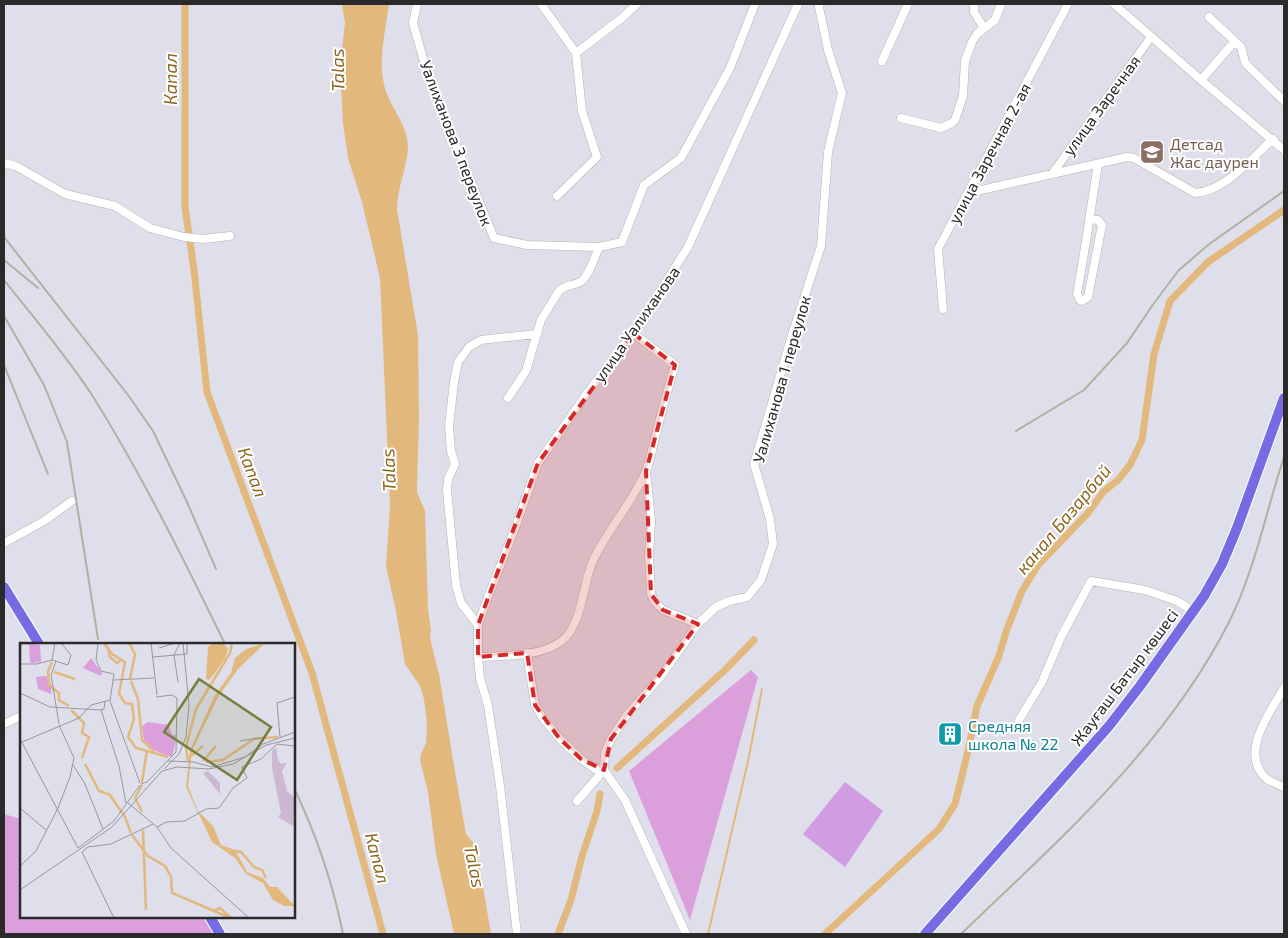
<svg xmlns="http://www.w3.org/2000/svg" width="1288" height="938" font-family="'Exo 2',sans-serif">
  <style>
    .green { fill: #dba0db }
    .pitch { fill: #d09de2 }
    .water { fill: #e2b87c }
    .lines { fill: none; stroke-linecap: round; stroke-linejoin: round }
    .stream { stroke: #e2b87c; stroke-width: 2 }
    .canal { stroke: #e2b87c; stroke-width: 7 }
    .minor-casing { stroke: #b4b5aa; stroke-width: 9 }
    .major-casing { stroke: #fff; stroke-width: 12 }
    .minor { stroke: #fff; stroke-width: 8 }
    .major { stroke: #766be2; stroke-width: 10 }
    .rail { stroke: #afb2a1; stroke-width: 2 }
    .marked { fill: #d62828; fill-opacity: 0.2; stroke: #d62828; stroke-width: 4; stroke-dasharray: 10 6; stroke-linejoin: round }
    .labels { text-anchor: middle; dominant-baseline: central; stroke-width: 4; stroke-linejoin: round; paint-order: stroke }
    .street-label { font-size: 16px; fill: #2a2a2a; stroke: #fff }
    .education-label { font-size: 16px; fill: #785e54; stroke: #fff; text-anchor: start }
    .culture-label { font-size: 16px; fill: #0d838f; stroke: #fff; text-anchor: start }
    .water-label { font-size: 18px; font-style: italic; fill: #8d671b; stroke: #fff }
    .inset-river { fill: none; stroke: #e2b87c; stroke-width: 2.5 }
    .inset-road { fill: none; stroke: #96979e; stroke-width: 1 }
    .view { fill: #767f3b; fill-opacity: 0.15; stroke: #767f3b; stroke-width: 2.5 }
    .inset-edge { fill: none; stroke: #2a2a2a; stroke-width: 2.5 }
  </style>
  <rect width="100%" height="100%" fill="#dedfeb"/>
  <path class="green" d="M751,670l7,7 -68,243 -61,-149z
    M4,814l17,5v98h183l10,17h-210z"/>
  <path class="pitch" d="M845,782l38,29 -38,56 -42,-33z"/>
  <path class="water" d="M342,4h47c-3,24 -11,56 -5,80 4,21 23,39 24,61 0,21 -11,42 -11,64l21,126 1,84 -2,67v6l8,19 3,98 3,21 -1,8 9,36 16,98 11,62 10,12 15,88h-37l-18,-80 -8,-62 -8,-32 1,-6 5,-11 1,-19 -3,-25 -4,-13 -15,-22 -9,-53 -10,-45 4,-61 -10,-227 -18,-76 -14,-44 -5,-35 -3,-57 5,-43z"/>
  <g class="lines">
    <path class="stream" d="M708,934l40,-173 14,-72"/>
    <path class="canal" d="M185,4v203l9,63 13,122 105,281 71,261
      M617,768l108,-98 29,-30
      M558,934l13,-34 11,-44 15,-45 3,-17
      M825,934l114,-105 16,-25 13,-53 9,-45 22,-50 7,-24 16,-41 16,-26 50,-52 15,-21 15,-12 12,-15 12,-25 12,-86 16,-53 38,-39 76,-52"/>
    <defs>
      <path id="minor" d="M417,4l-4,19 16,56 65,159 33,7 72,2
        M541,4l35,49 6,58 15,46 -40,39
        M974,4v8l10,16
        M1114,4l87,76 83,70
        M1209,17l32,30 4,15 3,4 36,35
        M576,53l46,-35 15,-14
        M882,61l26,-57
        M1201,80l34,-39
        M901,118l40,10 11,-5 3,-3 8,-24 2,-35 7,-19 5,-8 18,-14 6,-16
        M4,163l12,3 49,28 50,12 35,22 34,9 19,2 27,-3
        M1052,174l99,-137
        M968,193l159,-36 7,1 61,35c30,-2 57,-35 78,-54
        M1089,219l9,1 4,5 -14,72 -6,4 -2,-1 -3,-6c8,-43 14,-87 21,-130
        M943,309l-5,-60 130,-245
        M508,398l18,-27 15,-51 18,-29c6,-6 14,-5 21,-9 9,-5 15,-26 19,-35l23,-5 22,-57 37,-27 49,-90 25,-64
        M646,471l5,50 -2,35 2,38 3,7 9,9 35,14
        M4,543l40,-22 28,-20
        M478,625l-17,-22 -5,-18 -9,-95 1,-11 7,-15 -4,-13 -2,-25 5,-44 4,-20 11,-15 12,-7 55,-6
        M527,653l8,52 7,12 17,21 22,21 14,10 9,1 21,30 61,134
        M478,657c25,-1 68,0 87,-19 17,-17 18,-53 27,-75 14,-32 40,-59 54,-92 4,-10 6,-22 9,-33 6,-24 13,-49 20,-73l-42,-32
        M1284,688c-14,24 -46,66 -17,91 4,3 12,6 17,8
        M1019,720l23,-38 19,-45 30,-56 54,9 32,11 16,10
        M4,724l17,-8
        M577,801l27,-31 1,-17 6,-14 15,-23 36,-41 36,-51 18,-17 13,-6 18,-4 14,-17 12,-36 -3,-25 -16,-55 39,-132 28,-86 7,-94 14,-59 -14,-43 -9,-43 1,-3
        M517,934l-17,-148 -12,-81 -8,-27 -2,-21v-32l10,-28 29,-74 21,-60 47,-67 51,-67 52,-82 110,-243"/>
      <path id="major" d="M4,587l35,57
        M210,917l10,17
        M925,934l184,-208 31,-40 64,-90 18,-32 15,-36 47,-130"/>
    </defs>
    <use href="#minor" class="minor-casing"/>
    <use href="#major" class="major-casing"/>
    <use href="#minor" class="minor"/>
    <use href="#major" class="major"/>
    <path class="rail" d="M4,237l124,158 25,36 34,71 29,67
      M4,260l34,28
      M4,280c30,38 62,75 88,115 50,80 92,165 133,249
      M4,316l40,69 23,57 31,197
      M4,365l44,109
      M1016,431l68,-41 43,-47 25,-37 26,-35 30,-26 76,-54
      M294,788c22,46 39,96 49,146
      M961,934c98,-94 206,-189 268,-312 26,-52 37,-111 55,-165"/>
  </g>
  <path class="marked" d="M633,333l42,32 -29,106 5,123 12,16 35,14 -87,115 -7,31 -23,-11 -22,-21 -24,-33 -8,-52 -49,4v-32l60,-162z"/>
  <defs>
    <symbol id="school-square" viewBox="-11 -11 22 22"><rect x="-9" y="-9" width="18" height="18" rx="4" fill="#8d6e63" stroke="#fff"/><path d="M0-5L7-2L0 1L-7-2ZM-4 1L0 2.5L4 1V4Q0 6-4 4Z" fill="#fff"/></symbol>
    <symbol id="building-square" viewBox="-11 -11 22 22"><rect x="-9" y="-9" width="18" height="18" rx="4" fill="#0f9aa8" stroke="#fff"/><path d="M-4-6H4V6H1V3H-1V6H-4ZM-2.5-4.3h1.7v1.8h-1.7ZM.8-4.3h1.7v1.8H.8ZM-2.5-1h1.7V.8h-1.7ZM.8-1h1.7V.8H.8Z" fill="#fff"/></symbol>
  </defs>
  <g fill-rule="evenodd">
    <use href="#school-square" x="1138" y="138" width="28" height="28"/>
    <use href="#building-square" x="936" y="720" width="28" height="28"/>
  </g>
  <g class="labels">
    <g class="street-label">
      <text transform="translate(1101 105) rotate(-54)">улица Заречная</text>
      <text transform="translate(457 143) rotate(69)">Уалиханова 3 переулок</text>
      <text transform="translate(989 153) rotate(-62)">улица Заречная 2-ая</text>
      <text transform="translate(636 324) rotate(-55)">улица Уалиханова</text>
      <text transform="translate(781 379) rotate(-74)">Уалиханова 1 переулок</text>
      <text transform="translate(1124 677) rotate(-53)">Жауғаш Батыр көшесі</text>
    </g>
    <g class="education-label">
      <text x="1170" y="143">Детсад<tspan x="1170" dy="18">Жас даурен</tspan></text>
    </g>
    <g class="culture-label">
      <text x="968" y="725">Средняя<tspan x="968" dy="18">школа № 22</tspan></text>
    </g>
    <g class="water-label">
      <text transform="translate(337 70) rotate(-91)">Talas</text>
      <text transform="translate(170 79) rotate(-90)">Капал</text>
      <text transform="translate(388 470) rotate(-92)">Talas</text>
      <text transform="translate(253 472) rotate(69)">Капал</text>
      <text transform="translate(1063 519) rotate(-50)">канал Базарбай</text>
      <text transform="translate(378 858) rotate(75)">Капал</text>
      <text transform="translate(475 866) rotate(78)">Talas</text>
    </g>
  </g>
  <g transform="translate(20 643)">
    <rect width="275" height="275" fill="#dedfeb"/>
    <path d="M0,0l20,2 1,17 -11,1 -1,-18 -6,-1 -3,5zM71,15l11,15 -1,3 -18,-8zM26,33l5,8v10l-13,-5 -2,-12zM128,79l21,3 3,10h5l-5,22 -17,-6 -11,-11 -2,-14z" fill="#dba0db"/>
    <path d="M256,104l2,13 3,4 6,-1 -5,8 5,20 8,7v29l-17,-10 3,-4 -9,-45v-17zM188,128l12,12v11l-17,-21z" fill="#ceb7d3"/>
    <path d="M203,0l5,6 -3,9 -10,15 -6,7 -3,-1 2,-32 3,-3zM245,0l-27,26 -20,28 -26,54 -4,35 10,25 15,15 8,19 14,5 12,22 16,6 7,9h7l18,19h-11l-11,-6 -10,-17 -17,-9 -11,-16 -23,-16 -26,-55 4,-37 24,-53 17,-24 4,-15 11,-9z" fill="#e2b87c"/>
    <path class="inset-river" d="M84,0l8,11 13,8 -6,32 6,9 7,1 2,15 -6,18 8,11 32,9M109,0l6,11 -5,25M88,5l2,9 7,6 4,-3M32,19l-4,9 1,14 10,8v7l10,6M34,29l21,7M111,38l7,18 4,41 12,11M51,67l13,13 -2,10 7,4 -7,21M170,114l13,-11M168,118l-2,-14 10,-38 34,-56 2,-10M183,118l13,-15M186,119l17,-2 31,-21 24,-2M65,121l14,27 11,4 15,22 6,16M122,139l5,-32M122,142l-7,13 7,14M123,187l3,80M112,192l16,21 17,10 6,11 1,16 56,24M215,208l6,1 13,15 8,3 4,8M195,267l5,-2 11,10"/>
    <path class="inset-road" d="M78,0l-2,17 5,11 13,3 -4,27M131,0l6,52M139,5l16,-5M133,14l34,-3v-11M32,17l3,-17M36,18l-5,14 8,49M0,21h17l15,-4 16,5 3,-10 -10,-12M94,37l40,-2M158,39l-4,-27 6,-12M0,50l30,14 51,3 3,-1 1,-8M90,58l30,82M81,67l18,56 7,37M260,94l-3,-34 18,-6M0,96l58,109 36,-27 26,-36M220,98l25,-4M2,99l57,-24 12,-13 19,-5M148,118l25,1 19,5 33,-10 18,-13 32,-12M53,122l12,19 18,45M144,126l15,-15 7,-17 3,-32 -6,-62M121,141l6,-2 29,-30 1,-54 -5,-3 -16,2M108,160l29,24 14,21 78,70M0,165l26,22M137,184l9,-5 19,-1 21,-12 13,-1 14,-20 14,-10 -5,-11 19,-8 16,-15 18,2M0,223l16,-15 22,-43 12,-31 4,-19 -15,-33M0,247l92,-63 50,-56 15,-4 32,2 24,-5 33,-19 29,-7M94,275l-32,-66 6,-5 23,-3 42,-20"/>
    <path class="view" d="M179,36l72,48 -34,53 -73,-48z"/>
    <rect width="275" height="275" class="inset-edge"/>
  </g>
  <rect width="1288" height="938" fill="none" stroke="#2a2a2a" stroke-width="10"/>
</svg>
